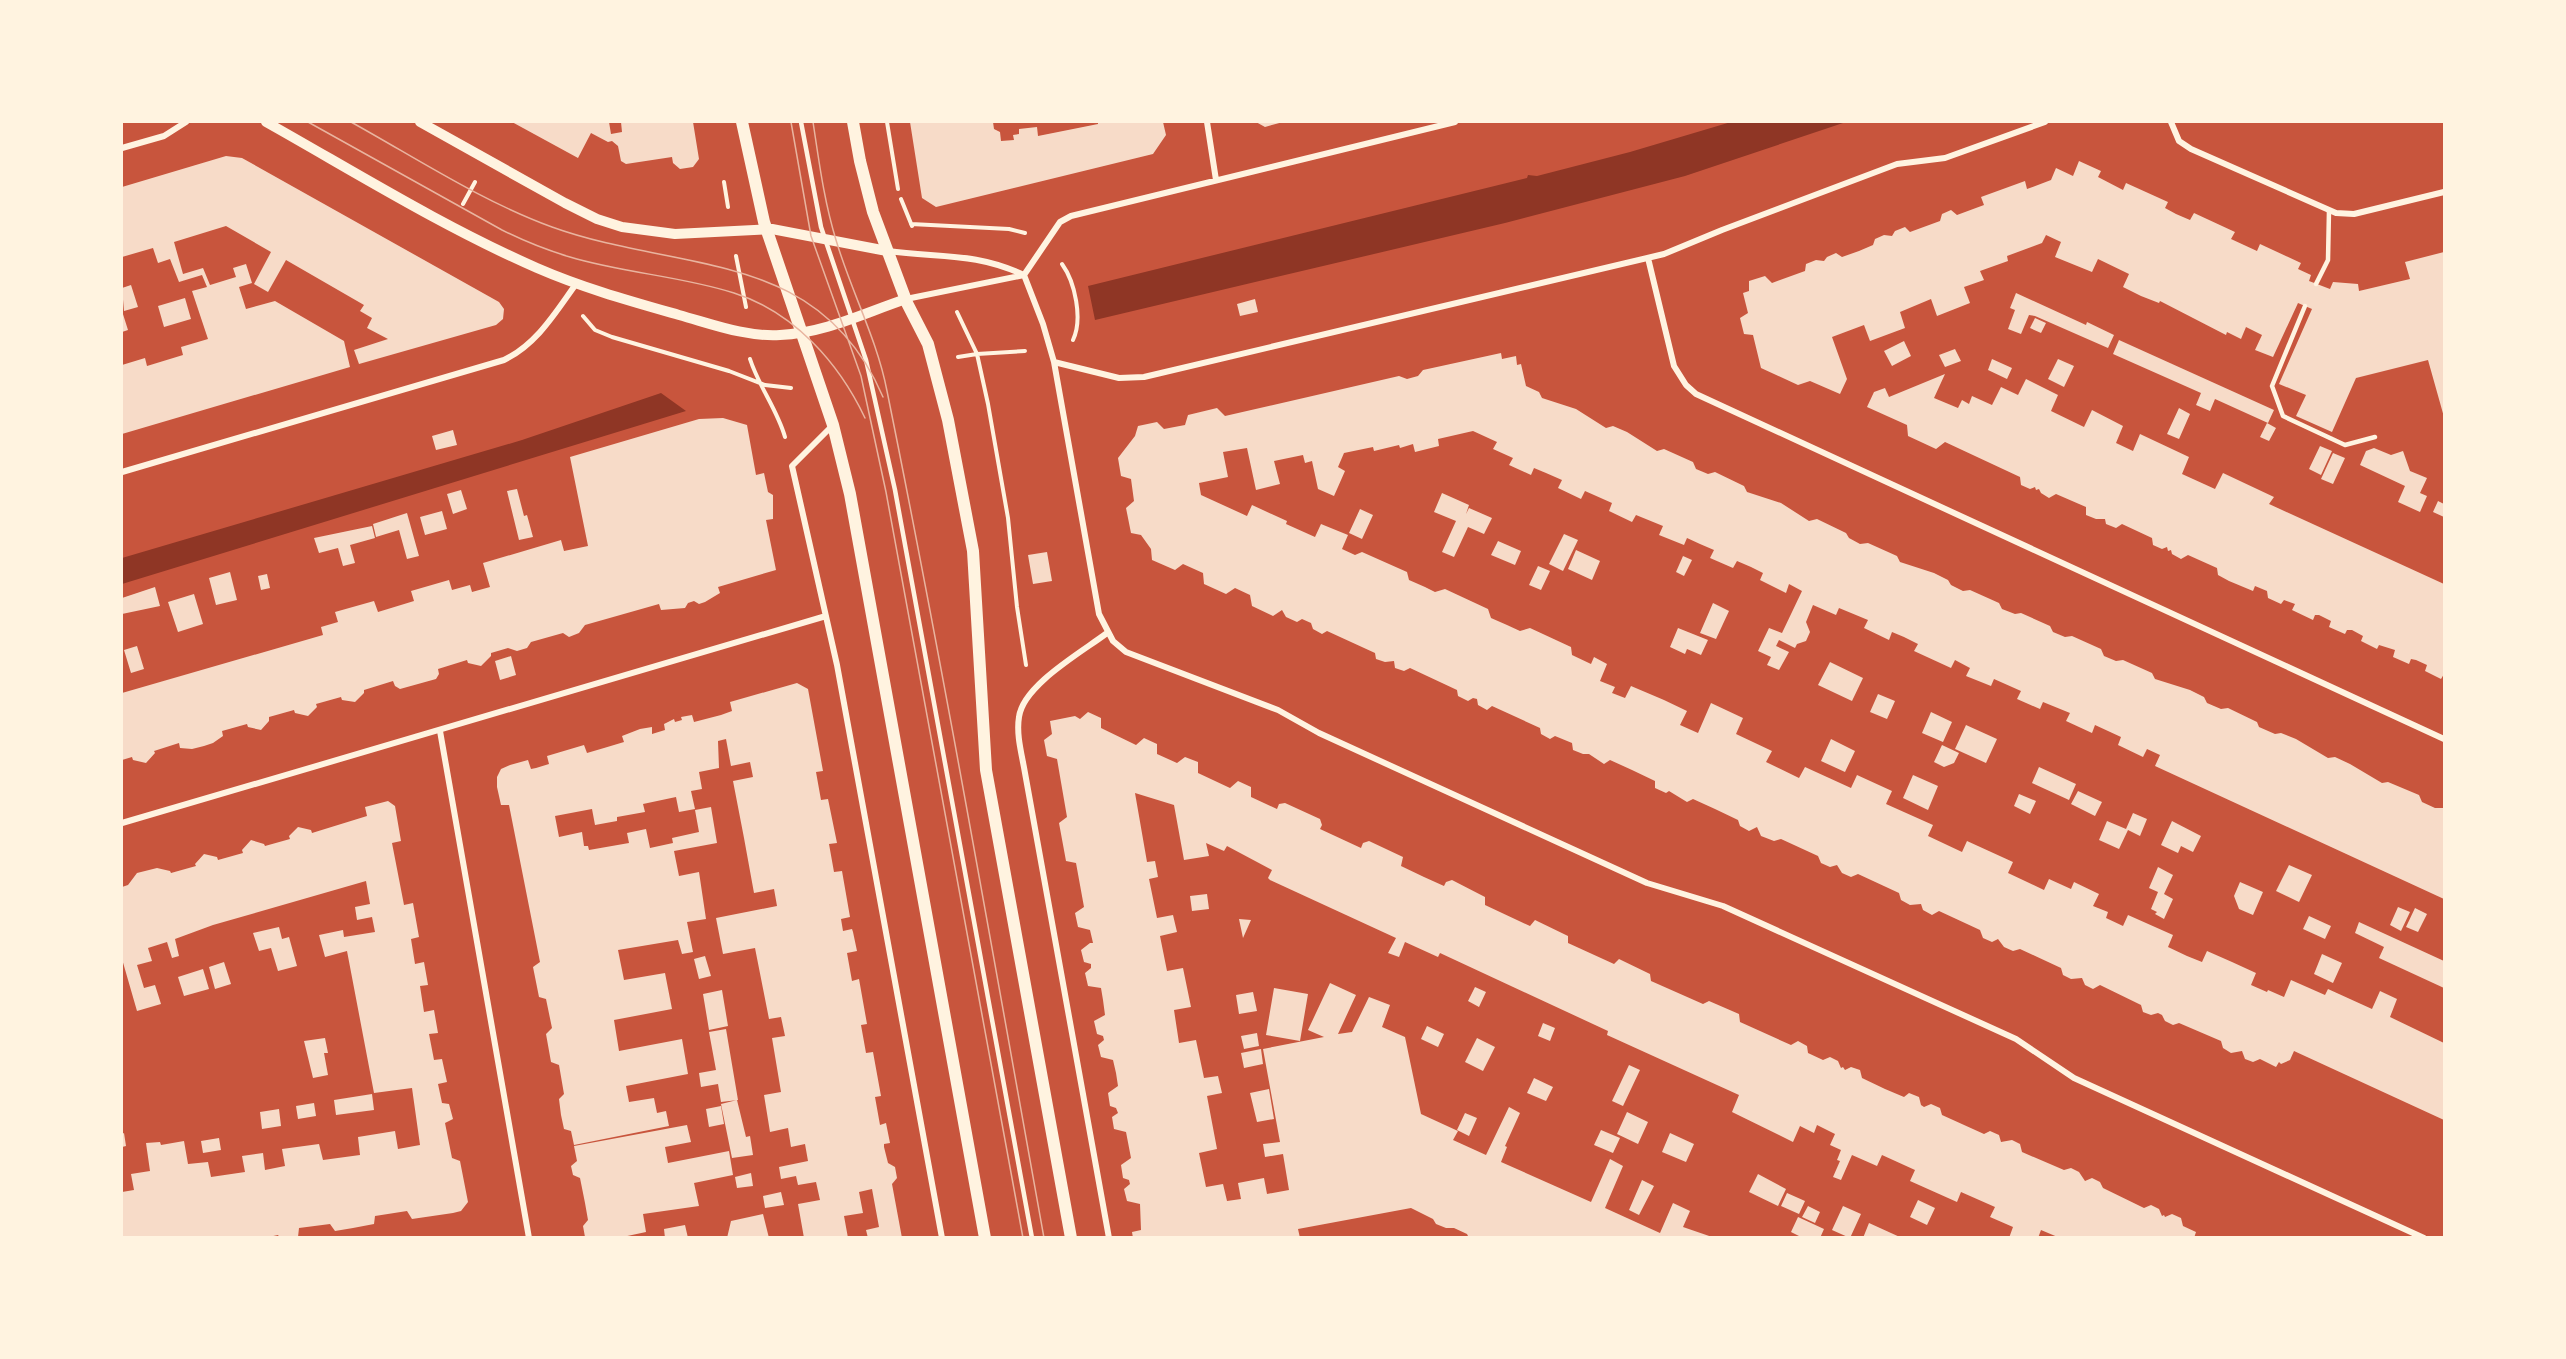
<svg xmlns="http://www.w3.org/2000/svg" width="2566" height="1359" font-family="'IBM Plex Serif',serif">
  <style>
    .water { fill: #8f3625 }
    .building { fill: #f7dbc8 }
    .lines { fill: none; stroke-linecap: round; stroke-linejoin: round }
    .path { stroke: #fff3e0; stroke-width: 4 }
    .service { stroke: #fff3e0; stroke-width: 4.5 }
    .minor { stroke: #fff3e0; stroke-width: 6 }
    .tertiary { stroke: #fff3e0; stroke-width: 10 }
    .secondary { stroke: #fff3e0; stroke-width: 12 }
    .tram { stroke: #e9b49f; stroke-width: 1.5 }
  </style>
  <rect width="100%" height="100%" fill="#c8553d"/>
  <path class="water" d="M1731,122h115l-161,54 -180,47 -410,97 -7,-34 439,-108 1,-3 9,1 93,-24z
    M661,393l25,18 -564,173v-26l400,-118z"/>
  <path class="building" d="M512,122h97l2,12 11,-2 -1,-10h72l6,37 -6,8 -13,2 -7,-6 -1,-6 -46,7 -5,-3 -3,-15 -6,-5 -4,1 -17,-9 -13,25z
    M910,122h83l1,7 6,3 1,9 13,-1 -1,-5 6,-1v-5l18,-2 1,9 60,-12v-2h65l3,13 -13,19 -217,53 -14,-9z
    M1256,122h27l-18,5z
    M226,156l16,2 257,144 5,7 -1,10 -7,6 -137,39 -5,-14 34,-11 -21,-11 5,-10 -12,-7 4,-6 -78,-45 -18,32 -14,-8 17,-32 -45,-26 -52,16 9,32 20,-6 7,17 26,-8 -3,-9 13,-4 6,19 -13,4 7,22 29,-8 69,40 6,26 -228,67v-69l23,-7 2,8 36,-11 -2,-8 27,-8 -16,-48 15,-4 -5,-12 -23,7 -9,-23 -12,4 -5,-15 -31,9v-70z
    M2079,161l22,10 -3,6 25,13 3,-7 42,19 -3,6 11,6 14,6 4,-7 41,19 -4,7 26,12 3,-7 41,19 -3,6 13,6 -2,6 21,8 3,-7 25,2 1,7 51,-12 -5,-17 39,-10v165l-16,-57 -72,18 -24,54 -36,-16 10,-21 -27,-11 33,-75 -14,-6 -25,54 -18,-7 7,-15 -16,-8 -5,12 -14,-7 -1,3 -66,-34 -1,2 -18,-7 -18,-9 6,-13 -31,-15 -6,13 -37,-15 6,-15 -15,-7 -4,8 -35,13 1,5 -28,10 4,9 -20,7 6,16 -33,13 -6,-17 -31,13 5,16 -35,13 -6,-16 -32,12 15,42 -7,15 -30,-13 -12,4 -37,-17 -8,-33 -9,-1 -4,-16 8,-5 -5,-20 6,-2v-10l16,-5 7,7 33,-12 1,-7 10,-4 8,1 3,-4 9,-4 6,4 17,-6 14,-6 2,-6 9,-4 8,1 3,-5 10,-4 5,5 30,-11 2,-7 9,-4 6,5 27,-10 -3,-8 44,-16 2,8 24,-9 5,-12 17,8z
    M131,285l7,22 -14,4 -2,-23z
    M2016,293l70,32 1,-3 27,13 -6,13 -73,-32 -6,-1 -8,19 -13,-5 7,-19 -5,-2z
    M185,298l6,21 -27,8 -6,-21z
    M1255,299l3,13 -18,4 -3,-12z
    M122,311l6,19 -6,2z
    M2035,318l11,5 -5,10 -11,-5z
    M2119,340l155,70 -6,13 -53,-24 -5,12 -14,-6 5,-12 -88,-39z
    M1904,341l7,15 -19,10 -8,-15z
    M1955,349l6,12 -16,6 -6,-12z
    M1501,353l1,6 14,-3 1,9 4,-1 5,22 13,6 3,6 34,11 30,19 7,-2 14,6 30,19 7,-2 29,13 3,7 12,5 7,-2 29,14 3,6 34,11 28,18 8,-2 29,14 3,5 11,6 8,-1 29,13 3,6 34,11 14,7 3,5 12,6 7,-1 29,13 3,6 13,5 6,-1 29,13 3,6 12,5 7,-1 29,13 3,7 12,5 7,-1 29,13 3,6 35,11 14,7 3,6 14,6 7,-1 29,14 2,5 16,7 6,-1 15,6 32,19 7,-1 15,7 32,19 6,-1 31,13 3,7 13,6h9v91l-289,-133 5,-11 -13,-6 -4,8 -25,-12 3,-8 -26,-12 -3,8 -26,-12 4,-8 -27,-11 -3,7 -23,-10 4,-8 -27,-12 -3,7 -25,-10 4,-8 -15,-8 -4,8 -37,-17 4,-7 -14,-7 -12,-5 -3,8 -25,-12 4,-8 -29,-12 -3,7 -23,-10 -7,17 4,10 -4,9 -9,3 -2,4 -16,-8 -3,6 13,6 -10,18 -12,-5 4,-8 -13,-6 11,-23 13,5 20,-42 -13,-7 -3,9 -26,-13 3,-7 -12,-6 -14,-6 -4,7 -23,-10 4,-8 -14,-6 -13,-6 -3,7 -25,-10 4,-9 -27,-11 -4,7 -23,-11 3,-8 -27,-12 -4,8 -23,-11 4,-8 -16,-7 -12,-5 -3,7 -22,-10 4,-7 -20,-9 4,-7 -24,-11 -35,8 1,7 -24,6 -2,-8 -13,4 -1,-3 -25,6 -1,-4 -29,6 -6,14 7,4 -11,25 -16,-7 -6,-28 -7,2 -2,-8 -29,6 6,23 -24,6 -9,-42 -24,4 5,25 -29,6 2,12 46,21 5,-11 35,16 -1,3 29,13 6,-13 27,11 -6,14 13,6 7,-3 45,20 2,8 16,7 10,5 10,-3 43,20 3,9 16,7 13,6 10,-3 41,19 1,8 19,9 3,-7 13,7 -7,17 15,6 -3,6 13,5 6,-12 33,14 23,11 -7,14 18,8 13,-30 32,15 -7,16 36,17 -6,11 33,16 6,-11 46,21 6,-13 35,16 -6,13 47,21 -5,11 34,16 5,-11 46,21 -5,11 36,17 5,-11 22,10 3,-7 25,12 -6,12 15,6 -2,6 17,8 5,-11 45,20 -5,12 19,9 15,6 5,-11 25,11 24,11 -5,12 16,7 1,-2 16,7 7,-17 34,15 3,-6 44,20 8,-18 17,8 -7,18 54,26v77l-150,-69 -4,9 -9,4 -2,-2 -3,5 -16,-8 -7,3 -8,-3 -3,-8 -11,2 -8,-5 -2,-7 -42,-18 -6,2 -8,-4 -3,-6 -4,-2 -7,2 -8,-3 -2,-7 -41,-20 -7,4 -8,-4 -3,-7 -11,1 -8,-4 -2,-7 -41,-19 -7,2 -9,-4 -6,-8 -6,3 -9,-4 -3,-8 -41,-19 -7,4 -9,-5 -2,-6 -11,1 -9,-5 -2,-7 -41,-19 -7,3 -9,-4 -5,-8 -7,2 -9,-4 -3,-7 -37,-17 -7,2 -13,-5 -4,-9 -8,4 -9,-5 -2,-6 -23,-11 -22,-10 -6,3 -18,-11 -3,2 -11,-5v-7l-23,-11 -22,-10 -6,4 -15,-10h-6l-10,-4 -1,-7 -17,-7 -5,3 -9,-5 -1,-6 -48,-22 -5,4 -9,-5 -1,-6 -4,-1 -5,3 -10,-5 -1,-6 -47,-22 -6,3 -9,-3 -1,-7 -9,1 -9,-3 -1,-6 -48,-22 -5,3 -9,-5 -2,-6 -9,-4 -5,3 -11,-5 -4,-7 -9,6 -21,-10 -2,-11 -15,-7 -9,6 -22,-10 -1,-11 -20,-9 -8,6 -23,-10 -1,-11 -10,-14 -10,-2 -5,-25 8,-7 -3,-22 -10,-3 -3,-18 17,-22 3,-10 19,-4 7,7 21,-4 3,-10 29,-7 8,8 174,-40 8,3 11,-3 5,-6z
    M1992,359l20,9 -5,11 -19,-9z
    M2058,359l16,7 -10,21 -16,-8z
    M1945,374l-11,24 24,10 4,-8 7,4 3,-8 20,9 9,-18 17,8 8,-16 32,16 -7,16 33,16 8,-17 31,16 -7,17 17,8 7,-17 49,23 -7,17 33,15 8,-16 51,24 -5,7 175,80v90l-3,5 -16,-8 2,-6 -11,-5 -5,-1 -2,5 -16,-7 2,-7 -16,-5 -2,4 -16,-8 2,-5 -11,-6h-5l-2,4 -16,-7 2,-6 -12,-6h-4l-2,5 -21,-10 3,-6 -11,-4 -3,4 -13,-6 -1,-7 -12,-5 -2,5 -24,-10 -11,-6 -1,-7 -29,-13 -7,4 -9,-5 -1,-4 -3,1 -1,-4 -5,2 -9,-4 -1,-7 -30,-14 -6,4 -10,-4 -1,-5h-9l-10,-4v-8l-30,-13 -7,4 -8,-5 -2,-4 -3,1 -1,-3 -5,2 -9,-4 -1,-8 -75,-35 -9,7 -28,-13 -1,-11 -40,-18 7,-15 11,-4 4,9z
    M2179,408l11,6 -11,25 -12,-5z
    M723,418l24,7 9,50 8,-2 4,19 5,3v24l-7,1 10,50 -58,17 2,6 -15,9 -6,2 -5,-3 -6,2 -3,5 -24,2 -2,-6 -74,21 -6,8 -10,4 -6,-4 -32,9 -4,6 -10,3 -9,-3 -17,5v3l-10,10 -13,-3 -1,-3 -29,9 1,5 -3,5 -36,10 -5,-3 -2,-5 -29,9v3l-9,9 -13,-2 -1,-3 -25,7 1,3 -9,9 -13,-3 -1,-3 -25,7v4l-8,9 -13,-3 -1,-3 -25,7 1,5 -10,7 -9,3 -12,3 -12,-1 -1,-5 -25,8 1,2 -9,10 -13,-3 -1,-3 -10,3v-67l201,-58 -2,-8 17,-5 -3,-10 39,-11 4,11 36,-11 -3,-10 38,-11 3,10 18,-5 2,7 18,-5 -7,-24 78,-23 3,11 24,-5 -18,-89 129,-38z
    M2267,423l9,5 -7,13 -9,-4z
    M453,430l4,15 -21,5 -4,-14z
    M2320,446l12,5 -11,24 -12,-6z
    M2374,448l17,7 12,-4 7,20 17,7 -7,15 7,3 -7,16 -22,-10 7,-16 -45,-21 6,-14z
    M2333,453l12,5 -12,26 -12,-5z
    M517,489l7,27 3,-1 6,22 -14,3 -12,-49z
    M461,490l6,19 -14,5 -6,-20z
    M1442,493l27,12 -3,9 3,-6 23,10 -8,16 -16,-7 -14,30 -12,-5 14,-31 -22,-9z
    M2438,501l6,3v13l-11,-5z
    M1360,509l13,6 -11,24 -13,-6z
    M442,511l5,18 -22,6 -5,-18z
    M407,513l12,43 -12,3 -8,-29 -23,7 -3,-13z
    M372,526l3,12 -25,7 5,18 -12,3 -5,-18 -19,5 -5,-15z
    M1564,534l14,6 -15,31 -14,-7z
    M1498,541l23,10 -6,14 -24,-10z
    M1576,550l24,11 -8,19 -24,-11z
    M1047,552l5,29 -19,3 -5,-29z
    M1683,556l9,4 -8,16 -8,-4z
    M1538,566l12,5 -9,19 -12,-5z
    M230,572l7,28 -21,5 -7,-27z
    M267,574l3,14 -9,2 -3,-14z
    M155,587l5,19 -38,8v-16z
    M194,594l9,30 -25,8 -10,-30z
    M1713,603l16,8 -13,28 -16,-6z
    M1678,628l30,12 -7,15 -14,-6 -2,5 -15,-7z
    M137,646l7,23 -13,4 -7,-23z
    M511,656l5,19 -16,5 -5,-19z
    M1830,662l33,16 -11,23 -34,-16z
    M797,683l11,6 15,82 -7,1 5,28 7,-1 9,44 -8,1 5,28 8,-1 8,46 -9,2 2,12 9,-2 1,3 4,19 -10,2 5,28 7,-2 8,45 -6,1 5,28 7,-1 8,44 -6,1 5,28 6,-2 4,20 -6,1v3l4,16 7,4 2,11 -5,6 10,54h-34l-2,-8 13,-3 -7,-38 -13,3 4,21 -19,3 4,22h-44l-6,-34 22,-4 -4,-18 -18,3 -2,-9 -15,3 -2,-12 29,-6 -3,-17 -14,3 -3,-19 -18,4 -6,-37 17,-3 -9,-54 13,-2 -4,-19 -12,2 -14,-71 -32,6 -7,-36 61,-12 -3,-17 -20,4 -10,-55 -11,-57 20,-4 -3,-15 -19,4 -5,-27 -8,2 1,27 -20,4 3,17 -11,2 4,18 -16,3 -3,-15 -33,7 2,8 -28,5v4l-22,4 -3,-16 -37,7 4,21 23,-5 2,14h4l1,4 40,-7 -2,-10 19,-4 4,19 23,-5 -1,-5 27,-6 -4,-22 16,-3 6,36 -43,8 5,25 20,-4 7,47 -19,3 6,30 -11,2 -4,-14 -60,10 6,30 41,-7 7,36 -58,11 5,31 63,-12 6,35 -62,12 3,16 25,-4 3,15 9,-2 3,15 -95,19 -3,-14 -7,-2 -3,-14 -2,-16 5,-5 -5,-29 -8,-3 -5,-28 6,-6 -6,-29 -7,-2 -6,-30 7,-5 -31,-157h-8l-4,-18v-10l4,-8 9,-4 18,-5 3,9 5,-1 13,-4 -2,-8 37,-11 3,8 17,-5 20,-6 -2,-6 18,-7 12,-2v7l13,-4 -1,-6 10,-5 1,3 7,-2 -1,-3 11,-2 2,7 27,-7 11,-4 -2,-9z
    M1878,694l17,7 -8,18 -17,-7z
    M1088,712l13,6v10l35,17 8,-7 13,6v10l20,9 8,-6 13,5v11l32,15 8,-7 13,6v10l26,12 2,-5 6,-1 35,16 2,6 -2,4 41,19 2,-5 6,-2 34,16 -2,9 23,11 20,9 2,-4 6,-2 33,17v8l45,21 5,-6 33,16v7l46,21 5,-5 31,15 1,7 52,23 6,-3 30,13 1,8 51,23 7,-4 9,5 1,7 15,7 7,-3 8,4 3,7 2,-1 2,3 6,-3 9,3 2,8 23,11 19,8 5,-4 10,4 2,8 3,2 7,-3 9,4 2,7 42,19 6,-3 9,4 2,7 11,-2 8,4 2,8 42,18 7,-2 8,4 6,9 7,-3 8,4 3,6 41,20 7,-3 8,4 3,7 2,-1 1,2 7,-3 9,4 2,8 13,6 -2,6h-134l-19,-8 -3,8h-29l4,-11 -23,-10 5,-10 -34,-15 -4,10 -47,-21 5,-11 -33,-15 -5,11 -25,-11 -11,25 -8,-3 7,-16 -3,-1 4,-10 -11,-5 5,-11 -18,-9 -3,8 -14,-7 -7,16 -61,-30 7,-17 -132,-60 1,-4 -168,-78 -2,4 -33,-15 -6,15 -11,-4 8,-15 -126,-58 -2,-2 4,-8 -45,-24 -3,5 -18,-8 3,13 -25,4 -10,-55 -39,-12 12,69 8,-1 3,16 -9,2 8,39 16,-3 4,17 -17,4 7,35 16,-3 8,39 -17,3 5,33 17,-3 8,38 14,-2 4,17 -15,3 10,53 -18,4 7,34 17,-3 4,17 14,-2 -3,-16 26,-5 3,16 22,-4 -6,-36 -18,3 -2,-13 17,-2 -17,-93 61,-12 -16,-7 22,-47 26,12 -18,39 14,-2 17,-35 21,8 -8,22 23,10 16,77 37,17 -5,9 33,15 23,-48 11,6 -15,33 2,1 -6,15 90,40 19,-43 13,7 -18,42 55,25 13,-30 17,8 -7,16 32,11h-246l-2,-4 -13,-6h-8l-10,-4 -3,-5 -22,-11 -113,21 2,9h-167l-1,-6 9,-2 -1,-26 -13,-3 -3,-12 6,-5 -1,-4 -6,-2 -2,-13 10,-7 -5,-26 -12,-3 -2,-12 6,-4 -2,-5 -6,-2 -2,-13 10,-7 -2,-13 -3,-13 -12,-3 -3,-12 6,-5 -1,-4 -6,-2 -3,-13 11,-6 -2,-15 -2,-12 -13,-2 -3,-13 6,-5v-4l-7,-2 -3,-12 9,-7h3l-3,-13 -12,-3 -3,-14 9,-6 -8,-44 -10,-2 -7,-38 8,-6 -10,-58 -10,-3 -3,-16 8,-6 -2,-13 25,-5 5,3z
    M1931,712l21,10 -9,20 -21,-9z
    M1966,725l31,14 -11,24 -31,-14z
    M1831,739l24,12 -10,21 -24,-11z
    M1942,745l17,8 -5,10 -10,4 -10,-5z
    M2039,767l37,17 -7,16 -37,-17z
    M1913,775l25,11 -10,24 -25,-12z
    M2078,791l24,11 -7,14 -24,-12z
    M2019,794l17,7 -6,13 -16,-8z
    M388,801l7,5 6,35 -9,2 12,62 9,-2 6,34 -8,2 4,25 9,-2 4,23 -8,1 4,26 10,-2 4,23 -9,1 5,26 8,-1 5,23 -9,2 4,19 7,1 4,15 -8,4 7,35 8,3 8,41 -7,9 -8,2 -41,6 -5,-8 -32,5 -1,8 -21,4 -18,3 -5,-7 -31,4 -1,9 -6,1h-12l-2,-3 -14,3h-142v-46l12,-2 -3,-16 19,-3 -4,-28 14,-1 1,3 23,-4 4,23 20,-2 3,15 34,-5 -3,-16 21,-3 2,17 20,-4 -3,-17 37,-5 4,16 37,-5 -2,-18 37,-6 3,18 22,-4 -8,-57 -38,5 -27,-142 -22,6 -6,-22 24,-5 1,7 31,-5 -3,-15 -15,3 -2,-13 15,-3 -4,-23 -153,44 -38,14 4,17 -7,2 -5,-16 -19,6 4,13 -15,4 7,23 11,-3 6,19 -24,7 -15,-52v-72l6,-2 9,-12 20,-5 13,3 1,2 25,-7 -1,-2 9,-10 13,3 1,3 25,-7 -1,-3 9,-10 13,4 1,2 25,-7 -1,-3 9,-9 13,3 1,3 55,-17 -2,-9z
    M2133,813l14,6 -7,17 -12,-6 -9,19 -20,-9 8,-19 19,8z
    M2172,821l29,15 -8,16 -12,-6 -3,7 -17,-8z
    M2289,865l23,10 -13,27 -23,-11z
    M2158,867l15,8 -9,19 9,5 -9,20 -9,-5 2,-2 -6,-3 7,-17 -9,-4z
    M2240,882l23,10 -10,23 -14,-6 -5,-13z
    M1207,894l2,15 -17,2 -2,-15z
    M2398,907l12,5 -9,19 -11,-6z
    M2415,908l12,6 -9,18 -12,-5z
    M2309,916l22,10 -6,13 -22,-10z
    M1239,919l12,1 -8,18z
    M2359,922l85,39v27l-65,-30 5,-11 -29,-14z
    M279,927l3,12 7,-2 8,29 -19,5 -7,-23 -12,3 -6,-18z
    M2322,954l20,9 -9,20 -19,-9z
    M705,956l6,20 -12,3 -5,-20z
    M224,962l7,22 -16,5 -6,-22z
    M203,969l6,20 -25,7 -6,-19z
    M1475,987l11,5 -7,15 -11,-6z
    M1274,988l34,6 -8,47 -34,-6z
    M722,990l6,36 -19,4 -6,-36z
    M1253,992l4,19 -18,3 -3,-19z
    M1543,1023l12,5 -5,13 -12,-5z
    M1427,1026l17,8 -6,13 -17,-8z
    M726,1029l12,71 -17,2 -3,-18 -17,3 -2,-14 17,-3 -7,-38z
    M1257,1033l2,13 -15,3 -3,-13z
    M325,1038l3,15h-4l4,22 -15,3 -9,-37z
    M1477,1038l18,9 -12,24 -18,-9z
    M1261,1049l2,15 -19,4 -3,-15z
    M1629,1065l11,5 -17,36 -11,-5z
    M1534,1078l19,9 -7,14 -19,-8z
    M1269,1089l5,30 -17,3 -7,-29z
    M372,1094l2,16 -38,5 -2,-15z
    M737,1100l9,37 4,-1 3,19 -21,3 -11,-54z
    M314,1103l2,13 -18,3 -2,-13z
    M721,1106l3,18 -15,3 -3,-18z
    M279,1109l2,17 -19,3 -2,-17z
    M1627,1112l21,10 -10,22 -21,-10z
    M1465,1113l12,5 -8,18 -12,-6z
    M687,1125l4,17 -26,5 3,16 61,-12 4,24 -39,8 5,23 -56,8 3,18 -28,6 -33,-1 -2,-11 5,-6 -3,-17 -5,-25 -7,-3 -2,-9 6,-5 -3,-15z
    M1601,1130l19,8 -7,15 -19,-8z
    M124,1133l2,13 -4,1v-13z
    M1670,1133l24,11 -8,18 -24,-10z
    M219,1138l2,12 -18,3 -2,-12z
    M751,1173l2,13 -16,2 -2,-11z
    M1758,1174l28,15 -8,17 -29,-14z
    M1642,1180l12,6 -15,29 -10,-5z
    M781,1192l3,13 -19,3 -2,-12z
    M1787,1193l18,8 -6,13 -18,-8z
    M1918,1200l17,8 -8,17 -17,-8z
    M1808,1206l12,6 -5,11 -13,-6z
    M1843,1206l18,8 -11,24 -18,-8z
    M763,1214l6,24h-42l4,-17z
    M1798,1217l26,12 -4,9h-17l-12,-6z
    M1869,1223l33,15h-39z
    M685,1225l3,13h-23l-1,-9z"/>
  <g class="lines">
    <path class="path" d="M887,122l11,67
      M724,182l4,25
      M901,199l11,27
      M463,204l12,-22
      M911,224l98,5 16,4
      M736,256l10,51
      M1062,264c13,18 21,55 11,76
      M957,312l20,42 11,50 20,114 9,89 9,58
      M583,316l12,14 17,7 117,34 36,14 26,3
      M958,357l19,-3 48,-3
      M750,359c9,28 27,50 35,78"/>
    <path class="service" d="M801,122l20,105 45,133 29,130 137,748
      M2316,284l12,-24 1,-50
      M2305,306l-33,80 11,30 62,29 30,-8"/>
    <path class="minor" d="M1207,122l9,58
      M2171,122l8,19 12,8 145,64 18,1 90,-22
      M122,148l42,-12 22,-14
      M888,251c51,7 87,1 136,24l19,49 11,38 45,252 14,27 13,11 152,58 41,23 328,150 76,23 293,133 58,39 350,160
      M1648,258l26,108 12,19 10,9 748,345
      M906,299l118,-24 36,-53 11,-6 384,-94
      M1054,362l65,16 25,-1 520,-123 58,-24 175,-66 48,-6 100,-36
      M832,426l-40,40 45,199 105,573
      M122,472l382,-112c33,-16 51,-47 72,-76
      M1107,633c-25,19 -84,52 -88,84 -3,18 3,38 6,56l84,465
      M440,731l89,507
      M122,823c235,-68 469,-140 704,-207"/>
    <path class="tertiary" d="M266,122c89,50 177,105 271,146 46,20 93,33 142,47 33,9 66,22 101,20 45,-2 84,-22 126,-36
      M420,122l145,81 32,16 25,8 53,7 97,-5 115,22"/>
    <path class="secondary" d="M742,122l22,100 69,203 17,69 135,744
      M853,122l7,39 13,51 34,91 21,41 20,76 25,131 13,219 85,468"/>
    <path class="tram" d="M308,122l194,108c22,11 44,20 68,27 53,16 111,19 164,36 60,19 105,70 131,125
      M351,122c65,36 130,79 201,105 127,46 267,20 331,170
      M791,122l20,114 50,140 25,116 137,746
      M813,122c6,39 11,79 23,118 15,51 41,99 51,151 57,281 106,564 157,847"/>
  </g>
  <rect width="2566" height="1359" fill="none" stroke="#fff3e0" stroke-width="246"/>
</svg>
